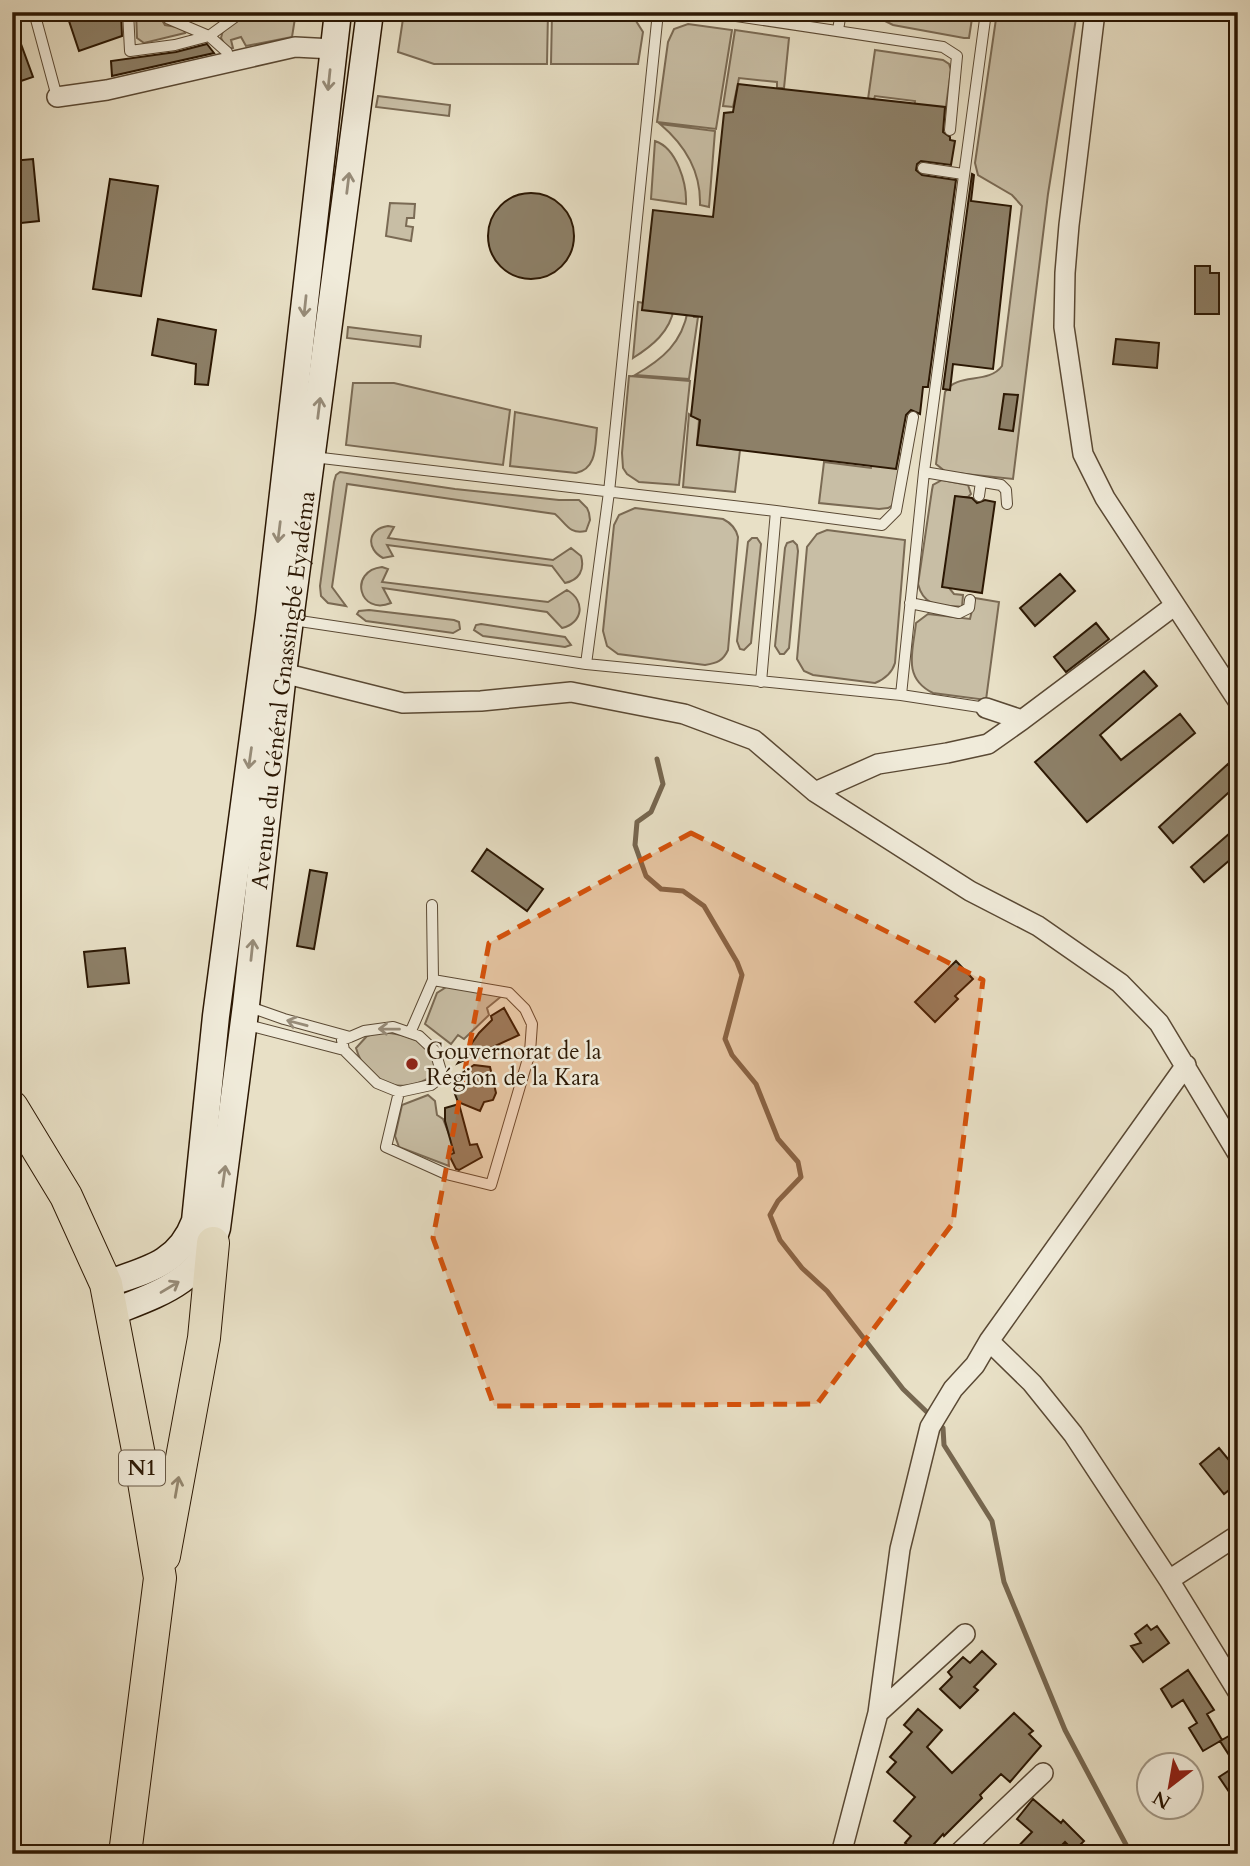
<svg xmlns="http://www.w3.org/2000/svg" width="1250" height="1866" font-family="Cardo,serif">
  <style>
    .green { fill: #c8bea5; stroke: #7a6a54; stroke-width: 2 }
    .water { fill: #a89c84; stroke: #766750; stroke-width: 2; fill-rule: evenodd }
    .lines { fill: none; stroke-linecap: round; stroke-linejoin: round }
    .shore { stroke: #6a5a44; stroke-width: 2 }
    .stream { stroke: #766750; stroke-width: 5 }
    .building { fill: #8d8068; stroke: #2b1703; stroke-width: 2 }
    .service-casing { stroke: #5a4934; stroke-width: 12 }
    .minor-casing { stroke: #5a4934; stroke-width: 22 }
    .secondary-casing { stroke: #2b1703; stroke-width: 29 }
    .trunk-casing { stroke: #2b1703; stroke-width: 34 }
    .service { stroke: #f0ebda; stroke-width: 10 }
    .minor { stroke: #f0ebda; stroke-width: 19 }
    .secondary { stroke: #f0ebda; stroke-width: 26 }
    .trunk { stroke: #e8e0c6; stroke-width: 32 }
    .oneway { stroke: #978c79 }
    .oneway2 { stroke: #93866e }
    .marked { fill: #d5520b; fill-opacity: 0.2; stroke: #d5520b; stroke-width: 5; stroke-dasharray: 14 9; stroke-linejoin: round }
    .poi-dot { fill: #8f2418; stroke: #f0ebda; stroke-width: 2.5 }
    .labels { text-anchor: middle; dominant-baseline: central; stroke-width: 5; stroke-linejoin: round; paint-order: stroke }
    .shield { fill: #f0ebda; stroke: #665744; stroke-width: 2 }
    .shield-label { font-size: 21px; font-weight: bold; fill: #2b1703 }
    .street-label { font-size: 23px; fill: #2b1703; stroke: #f0ebda }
    .poi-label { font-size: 23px; fill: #2b1703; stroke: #f0ebda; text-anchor: start }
  </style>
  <rect width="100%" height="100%" fill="#e8e0c6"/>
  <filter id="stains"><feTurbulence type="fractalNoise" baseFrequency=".00286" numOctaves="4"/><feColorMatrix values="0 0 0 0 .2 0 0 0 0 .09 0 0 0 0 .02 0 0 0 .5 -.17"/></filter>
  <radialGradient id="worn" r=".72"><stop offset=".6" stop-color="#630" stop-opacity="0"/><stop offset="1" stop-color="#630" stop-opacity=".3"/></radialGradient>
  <path class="green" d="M136,12h21l8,13 18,3 2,5 -41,10 -7,-5z
    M247,12h49l-4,25 -46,9 -5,-9 -10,3 2,8 -6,1 -6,-11 2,-8z
    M404,12h144l-1,52h-113l-36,-12z
    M877,12h96l-4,26h-5l-71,-13 -14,-7z
    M997,12h80l-29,182 -35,285 -67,-7 -10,-8 9,-72c12,-20 43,-7 57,-26l20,-160 -10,-11 -34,-20 -3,-12z
    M552,13l76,3 8,5 7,11 -5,32h-87z
    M688,24l44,6 -16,99 -59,-7 11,-80 6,-13z
    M735,30l54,8 -5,50h-7v-6l-38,-4 -6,29 -10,-1z
    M875,50l68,10 6,4 2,6 -9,65 -28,-26 1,-8 -40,-5 -1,3h-6z
    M378,96l72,9 -1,11 -73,-9z
    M660,124l55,7 -6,76 -9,-2c1,-34 -15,-60 -40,-81z
    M655,141c22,7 32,43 31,63l-35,-5z
    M390,203l25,1 -1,14h-7l-1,8 7,1 -2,14 -25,-5z
    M638,302l36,6c-4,24 -22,38 -41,50z
    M688,310h7l-1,7h4l-9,62 -54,-4c28,-16 47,-32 53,-65z
    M348,327l73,9 -1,11 -73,-9z
    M629,376l61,5 -11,104 -40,-3 -12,-8 -4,-6 -1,-15z
    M353,383h41l116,27 -7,55 -157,-20z
    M515,412l82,16c-2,18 0,41 -21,45l-66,-7z
    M689,414l10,6 -2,25 43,5 -5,42 -52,-5z
    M875,440l23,10 4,8 -9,47 -5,3 -9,1 -60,-6 5,-41 47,6z
    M340,472l115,17 104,11h20l8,8 2,5 1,7 -4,11c-17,4 -20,-8 -31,-17l-208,-30 -15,103 14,19 -18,-3 -7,-7 -1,-10 14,-104 2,-7z
    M942,480l26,5 3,9 -3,3h-13l-10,86 9,11 9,1 -1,12c-21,-2 -38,1 -44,-23l14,-94 1,-5z
    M635,508l88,11c8,4 13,9 15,18l-10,113c-5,11 -11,13 -23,15l-87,-11 -11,-8 -4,-15 11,-106 5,-10z
    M388,526l6,1 -6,11 165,22 18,-12 10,8c4,14 -2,24 -16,27l-13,-17 -165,-21 6,11 -10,2c-17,-9 -16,-29 5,-32z
    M827,530l78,10 -10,123c-3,10 -10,16 -20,20l-62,-8 -9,-4 -7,-12 10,-112 10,-13z
    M752,538h5l4,6 -10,99 -7,7 -4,-1 -3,-8 11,-99z
    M793,541l4,4 1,6 -9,97 -5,6h-4l-5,-8 10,-98 2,-5z
    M382,567l6,2 -6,13 166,20 19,-12c19,11 16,33 -5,38l-15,-16 -164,-24 8,15c-32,13 -43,-32 -9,-36z
    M975,598l24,4 -13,98 -53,-7c-31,-15 -20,-42 -17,-70l12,-9 42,5z
    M369,610l85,10 5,2 1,7 -7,4 -87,-12 -9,-7 2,-3z
    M481,624l84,13 6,8 -6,2 -82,-11 -9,-6 2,-5z
    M448,986l55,9 -16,13 2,7 -25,24 -6,-4 -7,9 -26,-20 12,-31z
    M380,1032c27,2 53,8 57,39 -28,28 -71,14 -81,-23l11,-12z
    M428,1095l7,6 2,14 6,4 12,30 -7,3 1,14 -50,-19 -4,-11 7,-31z"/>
  <path class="water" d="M523,202c25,0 52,17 41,46 -24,66 -116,-14 -41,-46zM538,214l13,9 5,18 -7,15 -15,7 -16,-4 -11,-15 2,-17 12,-12z
    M513 239a19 19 0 1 1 38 0a19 19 0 1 1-38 0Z"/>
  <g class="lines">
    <path class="shore" d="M520 239a12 12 0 1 1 24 0a12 12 0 1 1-24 0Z"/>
    <path class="stream" d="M657,759l6,25 -12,28 -14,10 -2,23 11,31 15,13 22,2 21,15 33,56 5,13 -17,64 7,16 24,29 22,55 20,23 3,15 -23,24 -8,14 10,25 22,28 25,23 76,98 29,28
      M938,1424l5,4 1,17 48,76 12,61 61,148 66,124"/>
  </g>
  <path class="building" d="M66,12h55l1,24 -43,15z
    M12,25h2l19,52 -21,7z
    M207,44l7,9 -102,23 -1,-15 65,-9z
    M738,84l207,23 -2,25 7,5v3l5,1 -4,24 -30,-4 -4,3 -1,6 6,5 34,5 -28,207h-5l-3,27 -9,-4 -5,5 -10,54 -199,-24 3,-25 -9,-4 11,-99 -60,-7 11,-100 60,7 11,-104 9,-1z
    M33,159l6,62 -27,3v-63z
    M972,174l2,1 -3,26 40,5 -18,163 -40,-5 -3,26 -7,-1z
    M110,179l48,7 -17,110 -48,-7z
    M488 236a43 43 0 1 1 86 0a43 43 0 1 1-86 0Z
    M1195,266h15v7h9v41h-24z
    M158,319l58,11 -8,55 -13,-1 1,-20 -44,-9z
    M1116,339l43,4 -2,25 -44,-4z
    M1004,394l14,1 -5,36 -14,-2z
    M955,496l17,2 5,5 8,-3 10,2 -13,91 -40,-6z
    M1060,574l15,17 -40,35 -15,-18z
    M1096,623l13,16 -43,33 -12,-15z
    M1144,671l13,15 -57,49 21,25 59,-46 15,19 -108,89 -52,-60z
    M1228,764l10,11v9l-65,59 -14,-16z
    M1238,826v27l-34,29 -13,-15z
    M487,849l56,40 -16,22 -55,-40z
    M310,870l17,3 -13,76 -17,-3z
    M125,948l4,35 -41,4 -4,-35z
    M956,961l17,18 -18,17 3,3 -23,23 -20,-20z
    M504,1008l15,27 -61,28 21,-30 13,-13 -1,-4z
    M474,1065l16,2 6,26 -3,7 -9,2 -4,9 -22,-9 -5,-13 5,-13z
    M459,1104l11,41 7,-1 5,13 -23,13 -3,-1 -7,-14 5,-2 -9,-32v-13z
    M1219,1448l19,23v12l-14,11 -24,-30z
    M1147,1625l4,5 6,-4 12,17 -26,19 -12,-16 10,-3 -6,-9z
    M982,1651l14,13 -22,23 4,3 -18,18 -20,-19 12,-12 -4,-5 15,-15 7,6z
    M1188,1670l26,40 -7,4 15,26 -19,11 -14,-23 8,-5 -14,-23 -11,7 -11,-18z
    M918,1709l24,21 -15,17 25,26 62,-60 19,18 -4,3 12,12 -31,36 -9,-8 -21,21 2,3 -38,38 -1,-2 -18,20h-7l-13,-11 6,-7 -17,-15 21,-24 -28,-25 9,-10 -6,-5 22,-25 -8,-7z
    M1238,1731v74l-19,-28 17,-11 -16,-25z
    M1033,1799l28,24 2,-3 21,21 -10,10 -9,-9 -12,12h-42l21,-22 -15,-13z"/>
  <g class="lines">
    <defs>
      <path id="service" d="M34,12l23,85
        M128,12l2,39 45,-6 34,-9 33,-24
        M164,12l5,7 40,17 18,16 1,10
        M710,12l233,35 14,9 -7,74
        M838,30l3,-18
        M923,168l40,6
        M313,457l463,54 106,14 14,-14 17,-94
        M924,472l77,13 5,5 1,14
        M979,496l2,-14
        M910,603l49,10 10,-5 1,-8
        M293,620l293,44 315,31 85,13
        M586,664l23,-172 49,-480
        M761,682l15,-171
        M901,695l23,-223 62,-460
        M432,905l1,75
        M247,1006l37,13 66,18 14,-6 29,-4 26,9 16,15 6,20 -2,8 -8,6 -32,7 -22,-9 -33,-33 -2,-10 8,-3
        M244,1024l100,26
        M399,1092l-13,55 60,27 45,11 39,-133 2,-28 -7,-15 -16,-16 -76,-13 -23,53"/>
      <path id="minor" d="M1095,12l-26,213 -4,48 -1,54 19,127 22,44 133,203
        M57,97l50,-7 188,-43 38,2
        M283,673l120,30 78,-2 90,-9 113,22 70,26 61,52 155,99 68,35 82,57 39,40 79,131
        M986,708l36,12 152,-114
        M815,792l63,-28 69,-11 41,-9 34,-24
        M989,1341l43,42 41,51 96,146 69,112
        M1169,1580l69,-45
        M878,1713l87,-79
        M841,1854l37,-141 22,-164 30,-122 23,-38 22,-24 14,-24 197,-276
        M958,1854l85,-81"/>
      <g id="secondary">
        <path d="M106,1284c41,-14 73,-20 89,-63l21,-205 53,-400 69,-604"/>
        <path id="s1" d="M113,1312c45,-18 90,-31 104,-84l29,-223 37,-332 87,-661"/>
      </g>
      <path id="trunk" d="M12,1107l54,89 40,88 37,192 17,102 -35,276
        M164,1556l40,-218 9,-95"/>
    </defs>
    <use href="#service" class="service-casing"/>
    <use href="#minor" class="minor-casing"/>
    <use href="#secondary" class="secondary-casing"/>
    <use href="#trunk" class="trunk-casing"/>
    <use href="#service" class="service"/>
    <use href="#minor" class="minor"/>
    <use href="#secondary" class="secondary"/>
    <use href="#trunk" class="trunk"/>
  </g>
  <defs><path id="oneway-shaft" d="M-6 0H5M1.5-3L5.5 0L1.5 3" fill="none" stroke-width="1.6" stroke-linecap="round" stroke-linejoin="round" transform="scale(1.75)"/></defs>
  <g class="oneway">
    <use href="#oneway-shaft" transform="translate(329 80) rotate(96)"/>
    <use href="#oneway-shaft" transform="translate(348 183) rotate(-83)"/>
    <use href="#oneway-shaft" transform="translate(305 306) rotate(96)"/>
    <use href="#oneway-shaft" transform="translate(319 408) rotate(-83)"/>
    <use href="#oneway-shaft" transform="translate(279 532) rotate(97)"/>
    <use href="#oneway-shaft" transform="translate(250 758) rotate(98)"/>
    <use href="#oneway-shaft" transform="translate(252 950) rotate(-84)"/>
    <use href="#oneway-shaft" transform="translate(297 1023) rotate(-165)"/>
    <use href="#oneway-shaft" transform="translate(389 1029) rotate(-179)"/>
    <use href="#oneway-shaft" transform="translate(224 1176) rotate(-82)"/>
    <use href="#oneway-shaft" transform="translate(170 1287) rotate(-31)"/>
  </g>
  <use class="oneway2" href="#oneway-shaft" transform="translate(177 1487) rotate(-80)"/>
  <path class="marked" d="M691,833l292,147 -30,243 -136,181 -323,2 -61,-168 56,-295z"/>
  <circle class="poi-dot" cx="412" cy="1064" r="7"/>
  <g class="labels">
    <rect class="shield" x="119" y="1450.5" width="46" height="35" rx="5"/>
    <g class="shield-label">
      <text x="142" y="1468">N1</text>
    </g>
    <g class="street-label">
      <text stroke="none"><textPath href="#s1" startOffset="682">Avenue du Général Gnassingbé Eyadéma</textPath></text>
    </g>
    <g class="poi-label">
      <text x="426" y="1051">Gouvernorat de la<tspan x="426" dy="26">Région de la Kara</tspan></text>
    </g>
  </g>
  <rect width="1250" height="1866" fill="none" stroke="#e8e0c6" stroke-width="42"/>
  <rect x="14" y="14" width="1222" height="1838" fill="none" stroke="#2b1703" stroke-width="3.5"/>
  <rect x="21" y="21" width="1208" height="1824" fill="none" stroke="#2b1703" stroke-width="2"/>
  <g transform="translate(1170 1786) rotate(211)"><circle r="33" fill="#f0ebda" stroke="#a19684" stroke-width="2"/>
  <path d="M0-5L12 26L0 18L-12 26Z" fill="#8f2418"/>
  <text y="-10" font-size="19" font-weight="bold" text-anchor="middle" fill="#2b1703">N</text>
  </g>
  <rect width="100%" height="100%" filter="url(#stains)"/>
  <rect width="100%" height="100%" fill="url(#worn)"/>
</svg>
